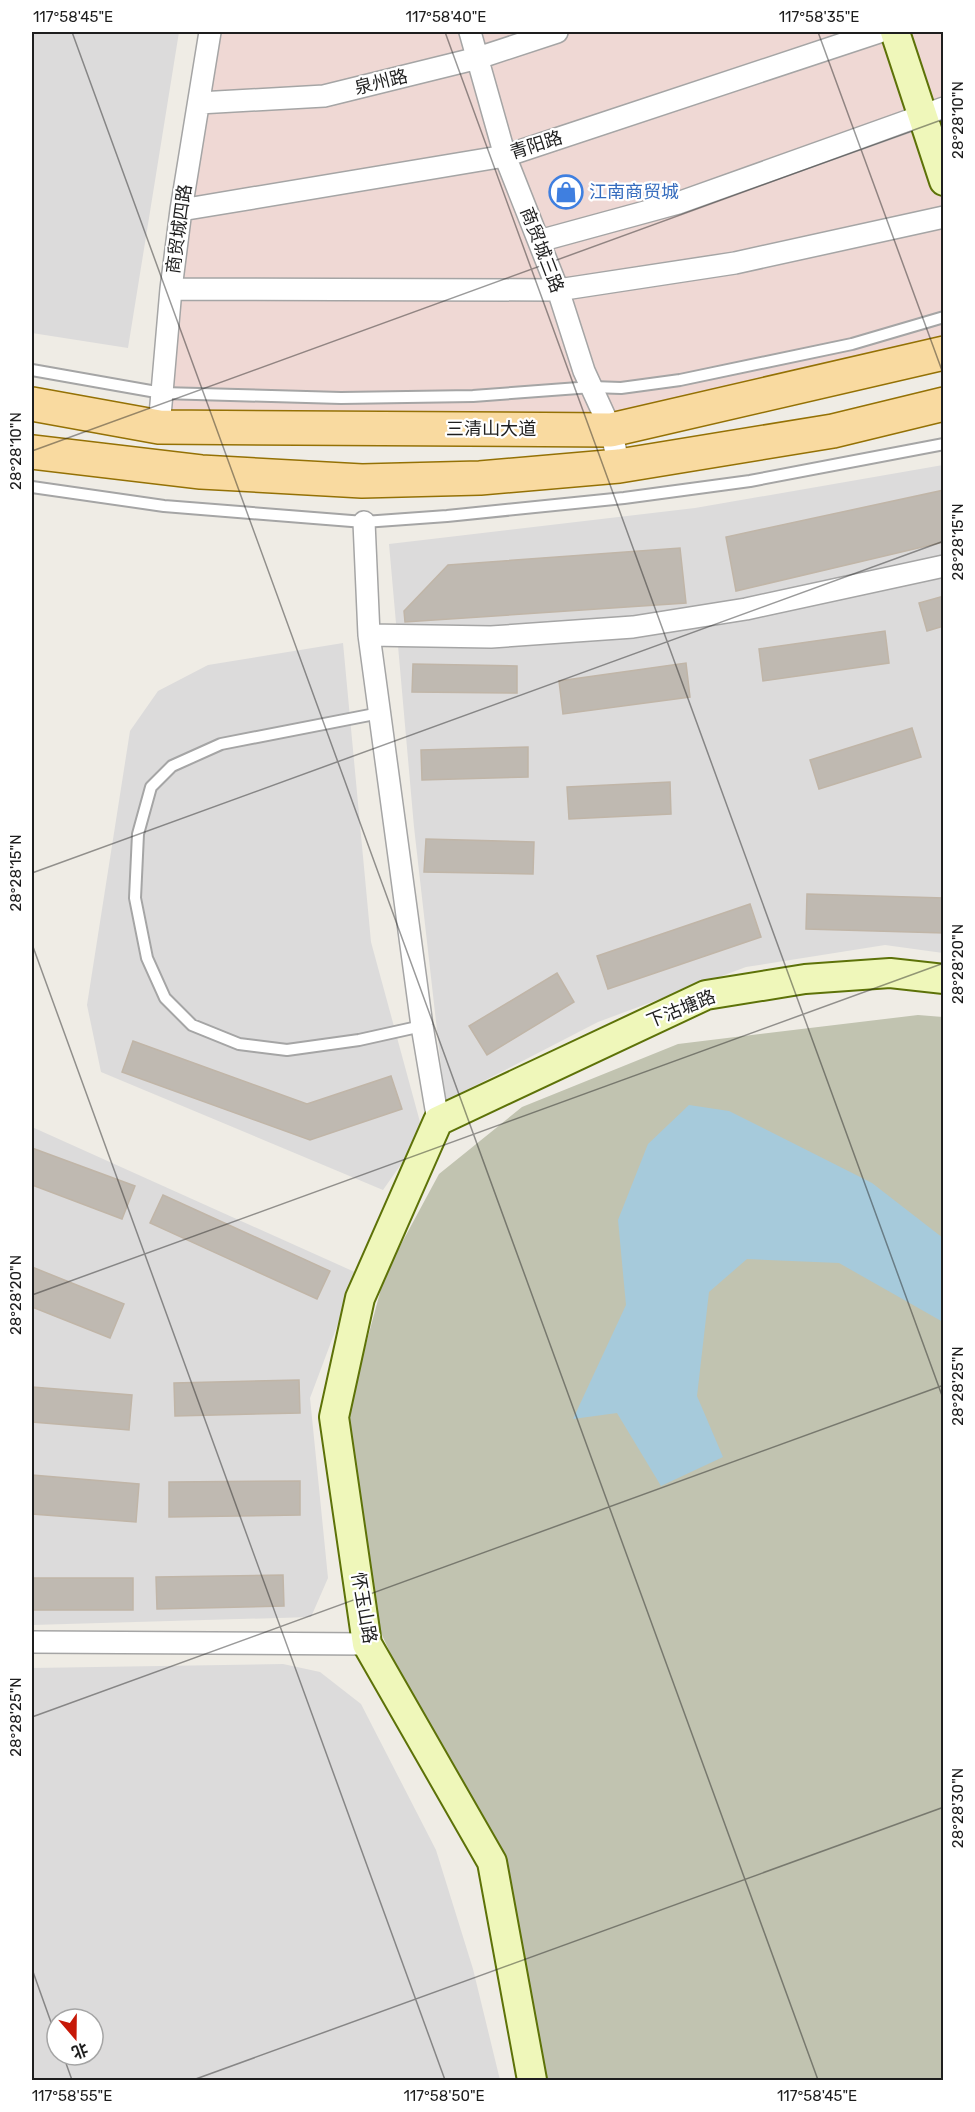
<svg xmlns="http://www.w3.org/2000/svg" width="975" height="2112" font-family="Rubik,'Noto Sans SC',sans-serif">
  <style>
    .residential { fill: #dcdbdb; fill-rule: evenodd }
    .commercial { fill: #efd8d4 }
    .construction { fill: #c1c3b0 }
    .water { fill: #a6cadb }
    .building { fill: #bfb9b1; stroke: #c0b5a7; stroke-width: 1.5 }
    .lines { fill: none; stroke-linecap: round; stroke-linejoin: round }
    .lane-casing { stroke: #a5a5a5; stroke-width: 14 }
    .street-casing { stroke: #a5a5a5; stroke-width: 24 }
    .secondary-casing { stroke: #5d7208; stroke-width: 32 }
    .primary-casing { stroke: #947105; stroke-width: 36 }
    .lane { stroke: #fff; stroke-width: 10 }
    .street { stroke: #fff; stroke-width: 21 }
    .secondary { stroke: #eff7ba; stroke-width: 28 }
    .primary { stroke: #f9daa0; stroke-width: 33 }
    .ticks { fill: none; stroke: #1e1e1e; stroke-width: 1.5; stroke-opacity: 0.45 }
    .labels { text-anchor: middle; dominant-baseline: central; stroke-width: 4.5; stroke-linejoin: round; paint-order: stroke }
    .street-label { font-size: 18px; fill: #1e1e1e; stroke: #fff }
    .shop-label { font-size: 18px; fill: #366cbe; stroke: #fff; text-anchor: start }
    .neatline { fill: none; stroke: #1e1e1e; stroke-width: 2 }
    .ticks-label { font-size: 15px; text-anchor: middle; fill: #1e1e1e }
  </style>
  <rect width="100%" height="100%" fill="#efece5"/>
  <path class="residential" d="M32,32h147l-51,316 -96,-15z
    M943,465v488l-58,-8 -139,22 -148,55 -153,79 -31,-274 -25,-283 306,-36z
    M343,643l28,299 52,191 -40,57 -282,-118 -14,-67 43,-274 28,-40 50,-26z
    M32,1127l325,146 -47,125 18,180 -17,39 -279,8z
    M283,1664l37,8 41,32 75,146 37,119 27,111h-468v-412zM57,2019h36v36h-36z"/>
  <path class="commercial" d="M209,32h734v321l-332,77 -452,-3z"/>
  <path class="construction" d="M918,1015l25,2v1063h-399l-59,-221 -109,-237 -30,-204 39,-144 54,-100 83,-67 156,-63z"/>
  <path class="water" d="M689,1105l40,6 143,72 71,55v84l-104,-59 -92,-4 -38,33 -12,104 26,61 -62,29 -44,-73 -44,6 53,-114 -8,-85 30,-76z"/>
  <path class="building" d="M944,490v52l-208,49 -10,-54z
    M680,548l6,55 -281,19 -1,-11 44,-46z
    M944,596v30l-17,5 -8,-28z
    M885,631l4,32 -126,18 -4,-32z
    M686,663l4,34 -127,17 -4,-33z
    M413,664l104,2v27l-105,-1z
    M912,728l9,29 -102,32 -9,-29z
    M528,747v30l-106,3 -1,-30z
    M670,782l1,32 -102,5 -2,-32z
    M426,839l108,3 -1,32 -109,-2z
    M807,894l137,4v35l-138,-4z
    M750,904l11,33 -153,52 -11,-33z
    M557,973l17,29 -87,53 -18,-29z
    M133,1041l174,63 84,-28 11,33 -92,31 -188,-68z
    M32,1148l103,38 -13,33 -90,-34z
    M163,1195l167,76 -13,28 -167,-76z
    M32,1267l92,37 -14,34 -78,-31z
    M299,1380l1,33 -125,3 -1,-33z
    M32,1387l100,8 -3,35 -97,-8z
    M32,1475l107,9 -3,38 -104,-8z
    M300,1481v34l-131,2v-35z
    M283,1575l1,31 -127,3 -1,-32z
    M32,1578h101v32h-101z"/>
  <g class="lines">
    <defs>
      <path id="lane" d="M32,370l130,23 179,5 132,-2 119,-9 29,1 59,-8 172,-36 92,-27
        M32,487l132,19 200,16 83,-6 177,-18 126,-17 194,-37
        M380,713l-159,31 -49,22 -21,21 -13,47 -3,64 12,60 18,40 27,27 47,19 48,6 72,-10 63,-14"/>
      <path id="street" d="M470,32l35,124 53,134 26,81 27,59 8,36
        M199,103l125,-7 154,-38 79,-26
        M181,210l324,-54 374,-124
        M539,241l139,-38 266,-95
        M171,289l387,1 177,-27 209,-46
        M159,427l12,-138 10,-79 29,-178
        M364,522l5,113 53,391 16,95
        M369,635l122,2 142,-10 113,-18 198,-43
        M32,1642l335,2"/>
      <path id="secondary" d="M895,32l49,149
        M532,2080l-40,-218 -125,-218 -33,-227 26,-119 78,-177 268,-126 99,-16 85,-6 54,6"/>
      <path id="primary" d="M32,404l127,23 452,3 333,-77
        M32,452l169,20 161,9 118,-3 139,-12 214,-35 111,-27"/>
    </defs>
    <use href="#lane" class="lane-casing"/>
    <use href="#street" class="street-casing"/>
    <use href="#secondary" class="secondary-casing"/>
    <use href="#primary" class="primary-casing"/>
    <use href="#lane" class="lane"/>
    <use href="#street" class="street"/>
    <use href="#secondary" class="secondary"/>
    <use href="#primary" class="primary"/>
  </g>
  <path class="ticks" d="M72,32l746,2048M445,32l499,1369M818,32l126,344M32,451l912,-332M32,873l912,-332M32,944l413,1136M32,1295l912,-332M32,1717l912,-332M32,1969l25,70M63,2055l9,25M193,2080l751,-273"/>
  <defs>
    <symbol id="shop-ring" viewBox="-11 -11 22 22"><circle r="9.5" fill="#fff" stroke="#3f7fe0" stroke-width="1.5"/><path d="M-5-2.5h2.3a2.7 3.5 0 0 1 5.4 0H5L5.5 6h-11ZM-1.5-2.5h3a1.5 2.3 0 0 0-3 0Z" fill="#3f7fe0"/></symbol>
  </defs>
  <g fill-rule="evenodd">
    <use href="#shop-ring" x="547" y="173" width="38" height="38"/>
  </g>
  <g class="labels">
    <g class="street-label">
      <text transform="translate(381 82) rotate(-14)">泉州路</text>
      <text transform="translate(536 145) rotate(-18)">青阳路</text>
      <text transform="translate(179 229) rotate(-82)">商贸城四路</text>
      <text transform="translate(542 250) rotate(69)">商贸城三路</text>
      <text x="491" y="429">三清山大道</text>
      <text transform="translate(681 1009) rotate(-22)">下沽塘路</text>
      <text transform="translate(364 1608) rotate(80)">怀玉山路</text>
    </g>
    <g class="shop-label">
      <text x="589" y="192">江南商贸城</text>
    </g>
  </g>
  <rect width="975" height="2112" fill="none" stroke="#ffffff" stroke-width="66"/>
  <g transform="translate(75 2037) rotate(160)"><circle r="28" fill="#ffffff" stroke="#a5a5a5" stroke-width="1.5"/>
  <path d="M0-4.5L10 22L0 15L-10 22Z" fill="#c61807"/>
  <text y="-9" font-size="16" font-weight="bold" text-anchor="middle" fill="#1e1e1e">北</text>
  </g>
  <rect x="33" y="33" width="909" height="2046" class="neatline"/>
  <g class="ticks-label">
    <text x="73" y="22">117°58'45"E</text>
    <text x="446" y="22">117°58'40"E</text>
    <text x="819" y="22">117°58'35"E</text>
    <text transform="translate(958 120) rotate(-90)" y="5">28°28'10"N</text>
    <text transform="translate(16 451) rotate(-90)" y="5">28°28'10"N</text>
    <text transform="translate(958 542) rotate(-90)" y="5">28°28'15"N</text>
    <text transform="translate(16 873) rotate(-90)" y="5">28°28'15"N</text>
    <text transform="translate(958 964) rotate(-90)" y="5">28°28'20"N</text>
    <text transform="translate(16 1295) rotate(-90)" y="5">28°28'20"N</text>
    <text transform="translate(958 1386) rotate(-90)" y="5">28°28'25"N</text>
    <text transform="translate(16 1717) rotate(-90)" y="5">28°28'25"N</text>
    <text transform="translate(958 1808) rotate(-90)" y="5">28°28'30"N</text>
    <text x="72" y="2101">117°58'55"E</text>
    <text x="444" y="2101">117°58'50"E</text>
    <text x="817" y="2101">117°58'45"E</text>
  </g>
</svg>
